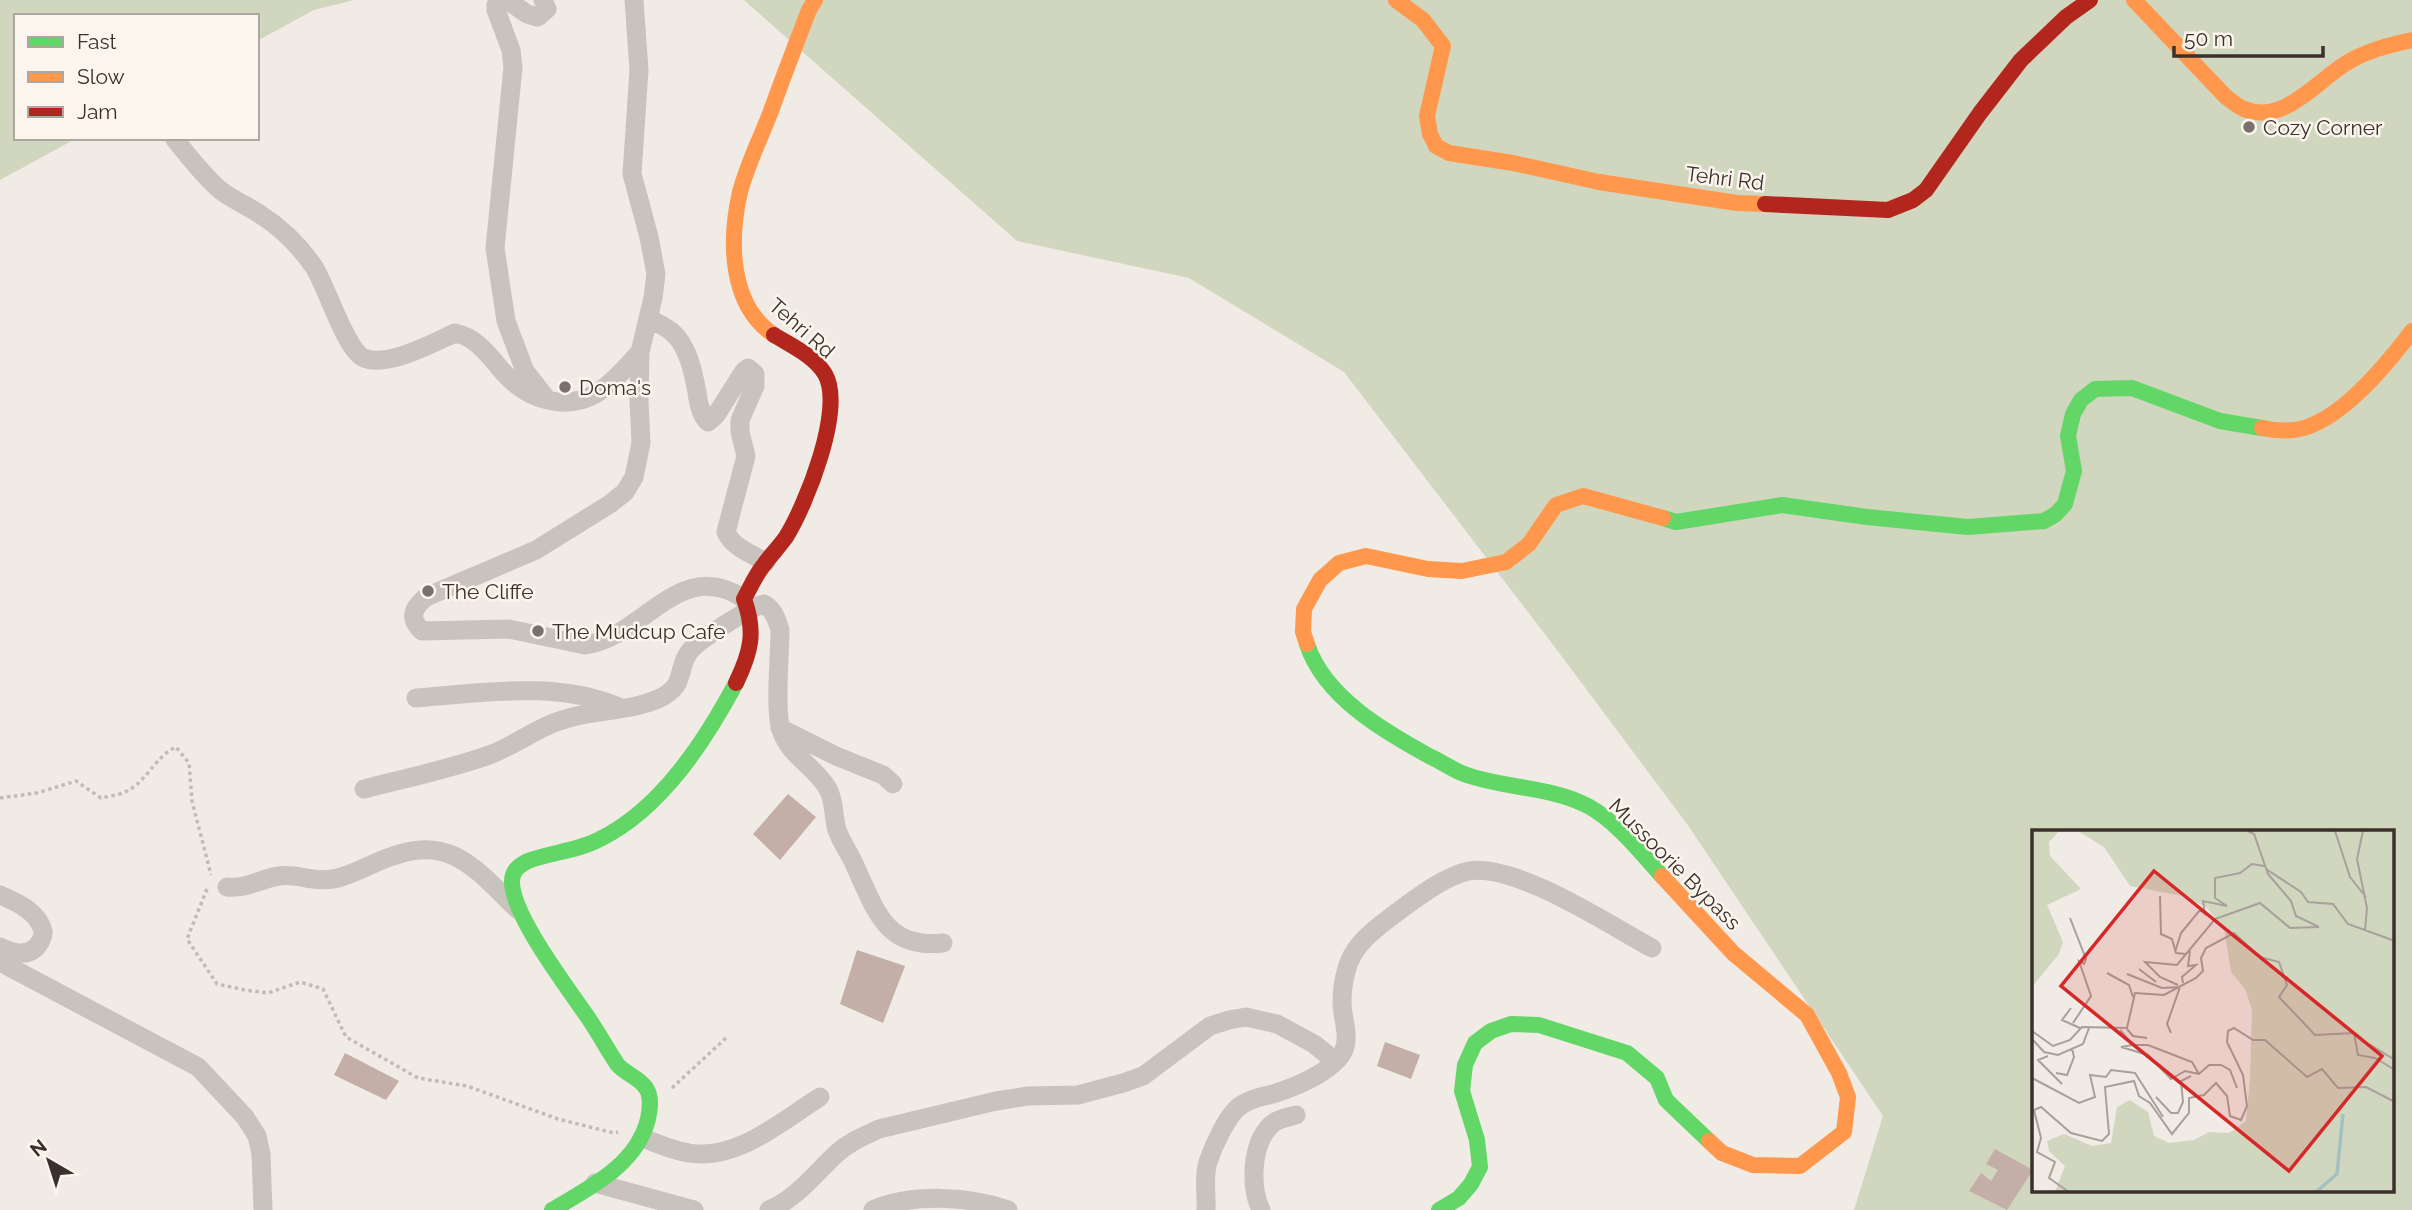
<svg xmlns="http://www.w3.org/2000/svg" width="2412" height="1210" font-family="Raleway,sans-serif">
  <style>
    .green { fill: #d1d6bf; fill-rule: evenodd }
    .building { fill: #c3afa7 }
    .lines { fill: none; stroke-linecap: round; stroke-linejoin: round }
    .path { stroke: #c2bbb6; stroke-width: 3.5; stroke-dasharray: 3.5 3.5; stroke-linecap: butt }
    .street { stroke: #c9c3be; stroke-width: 19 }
    .fast { stroke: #63d668; stroke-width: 16 }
    .slow { stroke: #ff974d; stroke-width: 16 }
    .jam { stroke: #b3261e; stroke-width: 16 }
    .poi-dot { fill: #7a716c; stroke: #fbf5ee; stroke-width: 2.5 }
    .labels { text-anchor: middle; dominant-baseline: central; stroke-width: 5; stroke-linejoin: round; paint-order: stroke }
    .poi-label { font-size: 21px; fill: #3b302b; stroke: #fbf5ee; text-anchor: start }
    .street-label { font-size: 21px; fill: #3b302b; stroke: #fbf5ee }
    .inset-river { fill: none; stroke: #a1c2c1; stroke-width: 3.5 }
    .inset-road { fill: none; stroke: #a8a09b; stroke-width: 2 }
    .view { fill: #d62828; fill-opacity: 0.15; stroke: #d62828; stroke-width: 3.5 }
    .inset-edge { fill: none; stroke: #3b302b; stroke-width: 3.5 }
  </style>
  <rect width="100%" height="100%" fill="#f0ebe5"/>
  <path class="green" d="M0,0h354l-40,10 -57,31v-25h-241v122h61l-77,42z
    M744,0h1668v1210h-558l29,-94 -196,-292 -133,-178 -210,-274 -155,-94 -172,-37zM2034,832h359v359h-359z"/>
  <path class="building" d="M788,794l28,23 -36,43 -27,-26z
    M857,950l48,16 -22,57 -43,-19z
    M1385,1042l35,13 -9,24 -34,-13z
    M345,1053l54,28 -13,19 -52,-25z
    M1995,1149l38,21 -26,40 -38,-19 12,-18 10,8 7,-11 -12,-6z"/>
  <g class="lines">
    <path class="path" d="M0,798l37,-5 39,-12 25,17c9,-2 20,-3 28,-8 19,-11 27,-34 47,-43l13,16 3,38 19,74
      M207,889l-20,50 30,45 28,6 23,3 32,-11 23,7 23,48 72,41 49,8 91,33 56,14 4,-1
      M672,1088l55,-51"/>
    <path class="street" d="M501,0l-5,5v5l15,40 2,17 -18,181 11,73 19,50 21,27
      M507,0l20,14 11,3 9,-8 -4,-9
      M634,0l5,70 -7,104 17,63 7,37 -3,24 -13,54 -1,49 2,42 -7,34 -9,15 -15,12 -74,46 -110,47c-13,11 -18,21 -4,34l87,-2 76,16c58,-7 95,-90 159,-46
      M174,138c14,18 29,37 46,52 13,10 28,16 41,25 22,14 38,30 53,52 13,20 32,84 50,91 23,10 69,-15 91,-25 22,4 35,24 49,40 23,26 61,39 93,20 16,-10 30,-27 43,-41
      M648,318c7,4 17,8 24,14 16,14 21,39 25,60 1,10 3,22 11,30l8,-7 28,-44 4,-3 7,6v12l-15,34v12l6,24 -20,76c7,16 26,22 40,30
      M416,698c66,-5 143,-18 205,10
      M780,728l56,28 47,19 10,9
      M364,789c42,-11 87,-20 128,-35 27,-11 49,-29 77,-36 29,-8 61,-7 89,-19 29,-13 18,-29 31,-47 8,-11 61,-45 75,-48 10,6 13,16 16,26 0,27 -5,71 0,96 6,28 35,40 48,63 7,13 5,28 9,41 5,14 14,25 19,38 20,44 31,81 87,75
      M227,887c20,2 33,-8 52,-11 19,-3 37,8 59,2 19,-5 36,-16 55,-22 59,-22 85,16 124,53
      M0,895c16,7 38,16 43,36 1,4 -1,7 -3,11 -9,16 -26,12 -40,5
      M0,962l198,105 47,50 12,19 4,18 2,56
      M642,1138c15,5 31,13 47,15 48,8 93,-32 131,-56
      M595,1183l99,27
      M769,1210c28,-12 46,-36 67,-56 13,-12 28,-18 43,-25l117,-28 32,-5 50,-1 45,-12 20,-7 67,-50 19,-6 17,-3 31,7 37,20 21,17
      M873,1210c37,-17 98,-14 135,0
      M1206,1210c1,-15 -3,-33 2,-48 5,-15 20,-50 35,-58 8,-5 20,-8 30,-10 22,-7 48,-17 65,-35 15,-16 5,-36 4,-55 0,-10 1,-22 4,-32 6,-29 32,-45 54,-62 18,-13 47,-35 69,-39 45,-9 142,55 183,77
      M1261,1210c-11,-23 -10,-66 10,-85 6,-6 17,-8 25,-10"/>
    <path class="fast" d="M1663,518l13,4 106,-17 85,12 101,10 76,-6 12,-7 9,-10 9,-33 -6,-35 5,-22 8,-14 14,-11 37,-1 88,33 42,7
      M1307,644c17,53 78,88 124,113 11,5 22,13 33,17 41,15 86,12 124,32 28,15 53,47 74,70
      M552,1210c37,-22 85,-45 96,-91 2,-10 4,-22 -2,-31 -7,-11 -21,-14 -29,-24 -9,-14 -17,-28 -26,-42 -20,-30 -80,-107 -79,-141 0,-11 8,-16 16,-20 23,-9 50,-10 72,-22 61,-30 105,-98 136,-156
      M1439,1210l20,-12 12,-14 9,-17 -3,-27 -15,-49 3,-26 10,-22 16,-12 20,-7 28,1 88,28 30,25 9,22 43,41"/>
    <path class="slow" d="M1396,0l27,20 20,26 -16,70 3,18 6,12 13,7 64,10 86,19 138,21 28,1
      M2134,0l92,97c6,4 12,10 18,12 39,16 72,-27 101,-45 20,-13 44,-19 67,-24
      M774,335c-45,-30 -45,-95 -34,-143 7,-27 21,-55 31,-81 12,-34 25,-67 38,-101l6,-10
      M2262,428c10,2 21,3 32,2 44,-5 93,-66 118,-99
      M1307,644l-4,-12 1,-23 16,-29 19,-17 27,-7 62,13 34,2 44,-9 23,-18 27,-39 27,-9 80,22
      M1662,876l71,77 74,62 32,58 9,24 -4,35 -44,34 -47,-1 -31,-12 -13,-12"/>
    <path class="jam" d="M1765,204l123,6 25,-10 13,-10 54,-77 41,-53 45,-43 24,-17
      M736,683c15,-31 20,-51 8,-84 6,-11 11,-23 19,-33 7,-10 16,-19 23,-29 20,-32 59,-129 39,-163 -11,-18 -33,-28 -51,-39"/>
  </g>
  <g class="poi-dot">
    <circle cx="2249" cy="127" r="7"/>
    <circle cx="565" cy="387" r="7"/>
    <circle cx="428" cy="591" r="7"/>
    <circle cx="538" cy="631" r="7"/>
  </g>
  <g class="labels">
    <g class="poi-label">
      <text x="2263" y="127">Cozy Corner</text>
      <text x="579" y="387">Doma's</text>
      <text x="442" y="591">The Cliffe</text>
      <text x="552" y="631">The Mudcup Cafe</text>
    </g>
    <g class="street-label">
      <text transform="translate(1725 178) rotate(7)">Tehri Rd</text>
      <text transform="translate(802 328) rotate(41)">Tehri Rd</text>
      <text transform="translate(1675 864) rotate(45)">Mussoorie Bypass</text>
    </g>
  </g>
  <g transform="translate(2032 830)">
    <rect width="362" height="362" fill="#f0ebe5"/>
    <path d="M0,1h27l-10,11 1,14 31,33 -34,16 16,37 -4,12 -27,33zM46,1h316v361h-339l10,-26 -16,-15 -2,-10 17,-7 28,12 19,-3 6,-36 13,-7 18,12 6,24 15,7 25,-3 15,-8 20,1 17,-12 4,-42 2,-69 -7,-21 -14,-17 -7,-44 -18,-21 -23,-11 -53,-10 -26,-39z" fill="#d1d6bf"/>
    <path class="inset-river" d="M284,362l21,-18 6,-60"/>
    <path class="inset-road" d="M303,1l15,46 16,20M331,1l-6,28 10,49 -2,22M234,39l35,23 7,10 25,2 15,20 47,17M128,66l1,38 11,5 4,14 10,1M38,88l16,41 -2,5 -5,-3 12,35 -18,27M143,122l6,-19 19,-23 5,4 -2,-13 24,5 -12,-8v-20l25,-5 12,-9 12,2M107,139l17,13M75,143l22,12 4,12M95,144l35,14 18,-1 -13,37 4,9M151,153l-1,-6 14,-12 -8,1 2,-15M146,155l-18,-8 -15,-15 32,3 38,-46 45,-16 30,25 29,-1 -23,-11 -5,-15 -23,-27 -14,-40 -6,-3M39,178l-9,12 18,8M95,199l6,7 14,2M88,200l13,15h15l44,17 7,12M0,201l21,15 17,-6 12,-13 45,1 8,-35 29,2 32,-17 7,-7 -2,-13 5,-10 28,-15 26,24 19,5 8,23 -8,12 36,38 39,-2 4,22 17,3 20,12M0,209l12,13 14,3 25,-11 6,-16M337,214l26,16M101,215l-12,2 27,8 23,24 14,-8 14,3 10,-9h12l9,5 7,18M16,226l-10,4 24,24M24,243l11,2 7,-18 -2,-9M0,248l47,25 16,-6 -5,-22 16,2 5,-7 24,3 28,44M124,267l15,16h7l5,-11 -2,-21 10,-5M37,362l-20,-14 6,-16 -18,-10 4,-14 -7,-28 7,-3 30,26 31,8 7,-7 -4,-47 29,-6 5,15 11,7 22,31 17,-21v-15l15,-3 12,-12 11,13 3,20 11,4 6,-14 -4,-31 -16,-33 1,-11 6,-3 19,12h12l42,37 15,-8 16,19 28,-1 29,15"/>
    <path class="view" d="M122,41l228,185 -93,115 -228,-185z"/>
    <rect width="362" height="362" class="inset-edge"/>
  </g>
  <rect x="14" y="14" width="245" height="126" fill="#fbf5ee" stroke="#aea6a0" stroke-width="2"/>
  <rect x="28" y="37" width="35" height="10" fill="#63d668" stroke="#aea6a0" stroke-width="2"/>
  <text x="77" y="49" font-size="21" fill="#3b302b">Fast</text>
  <rect x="28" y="72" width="35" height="10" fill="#ff974d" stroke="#aea6a0" stroke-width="2"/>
  <text x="77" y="84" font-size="21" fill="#3b302b">Slow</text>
  <rect x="28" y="107" width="35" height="10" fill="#b3261e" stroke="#aea6a0" stroke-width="2"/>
  <text x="77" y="119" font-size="21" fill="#3b302b">Jam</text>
  <g transform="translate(49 1161) rotate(321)" stroke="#fbf5ee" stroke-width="5" paint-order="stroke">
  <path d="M0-5L12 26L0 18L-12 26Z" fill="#3b302b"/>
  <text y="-10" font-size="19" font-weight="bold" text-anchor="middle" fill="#3b302b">N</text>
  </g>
  <path d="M2174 46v10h149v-10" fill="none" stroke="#3b302b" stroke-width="3.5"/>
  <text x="2184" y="46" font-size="21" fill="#3b302b" stroke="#fbf5ee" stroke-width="5" paint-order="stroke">50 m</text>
</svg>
